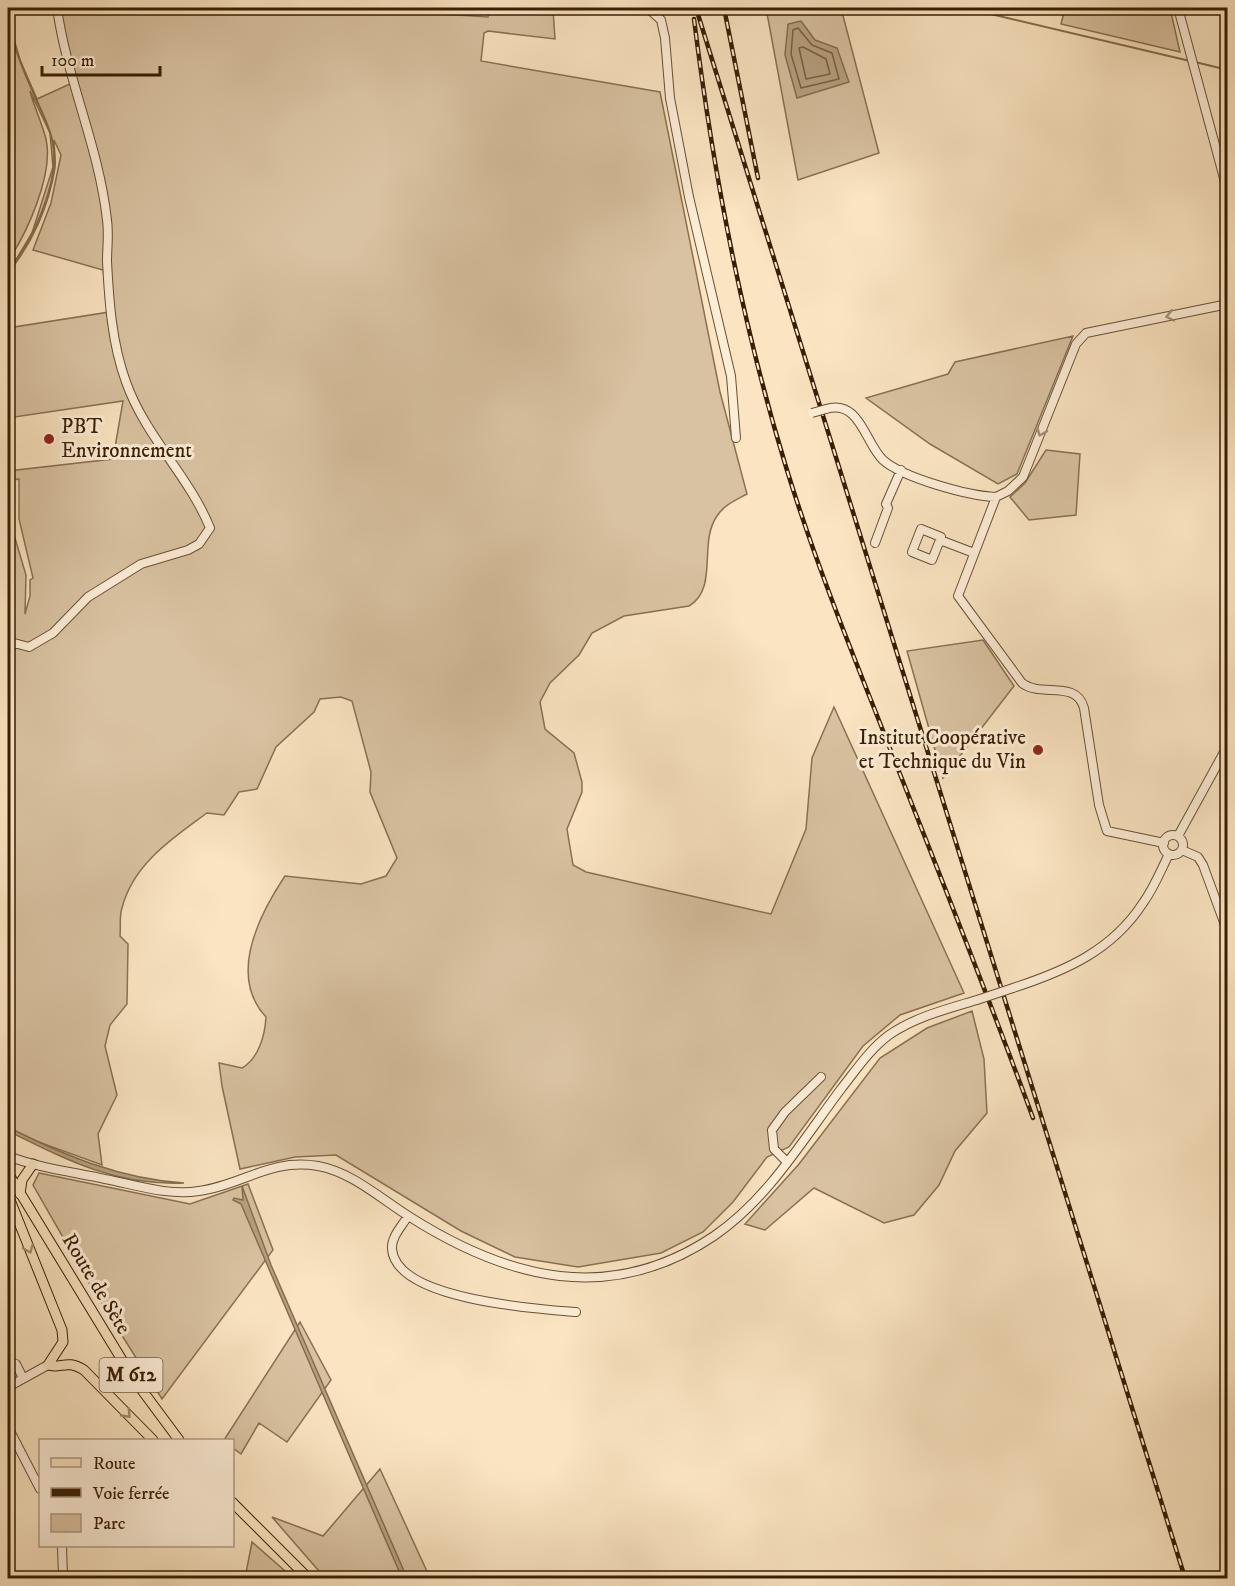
<svg xmlns="http://www.w3.org/2000/svg" width="1235" height="1586" font-family="'IM FELL DW Pica',serif">
  <style>
    .green { fill: #d9c2a1; stroke: #897052; stroke-width: 1.5; fill-rule: evenodd }
    .water { fill: #b8a180; stroke: #856d4e; stroke-width: 1.5 }
    .lines { fill: none; stroke-linecap: round; stroke-linejoin: round }
    .shore { stroke: #786042; stroke-width: 1.5 }
    .stream { stroke: #856d4e; stroke-width: 2 }
    .minor-casing { stroke: #695032; stroke-width: 10 }
    .major-casing { stroke: #391e03; stroke-width: 11 }
    .minor { stroke: #fcedd7; stroke-width: 8 }
    .major { stroke: #fae4c1; stroke-width: 9 }
    .rail-casing { stroke: #391e03; stroke-width: 4.5 }
    .rail { stroke: #fcedd7; stroke-width: 2; stroke-dasharray: 7; stroke-linecap: butt }
    .minor-bridge-casing { stroke: #695032; stroke-width: 10; stroke-linecap: butt }
    .minor-bridge { stroke: #fcedd7; stroke-width: 8 }
    .oneway { stroke: #a49078 }
    .oneway2 { stroke: #a38b6c }
    .poi-dot { fill: #8f2418; stroke: #fcedd7; stroke-width: 2 }
    .labels { text-anchor: middle; dominant-baseline: central; stroke-width: 6; stroke-linejoin: round; paint-order: stroke }
    .shield { fill: #fcedd7; stroke: #745c43; stroke-width: 1.5 }
    .shield-label { font-size: 20px; font-weight: bold; fill: #391e03 }
    .poi-label { font-size: 21px; fill: #391e03; stroke: #fcedd7; text-anchor: start }
    .street-label { font-size: 21px; fill: #391e03; stroke: #fcedd7 }
  </style>
  <rect width="100%" height="100%" fill="#fae4c1"/>
  <filter id="stains"><feTurbulence type="fractalNoise" baseFrequency=".00333" numOctaves="4"/><feColorMatrix values="0 0 0 0 .2 0 0 0 0 .09 0 0 0 0 .02 0 0 0 .5 -.17"/></filter>
  <radialGradient id="worn" r=".72"><stop offset=".6" stop-color="#630" stop-opacity="0"/><stop offset="1" stop-color="#630" stop-opacity=".3"/></radialGradient>
  <path class="green" d="M71,8h275l142,9 2,-9 63,1 2,30 -67,-8 -4,2 -3,28 179,31 60,300 27,102c-11,6 -23,11 -30,22 -19,27 2,72 -28,90l-65,10 -32,17 -13,22 -29,28 -10,19 5,27 29,24 8,29v10l-15,37 6,36 13,7 185,42 35,-85 6,-71 22,-51 130,286 -64,22 -37,31 -74,101 -22,10 -34,45 -30,30 -42,21 -83,14 -63,-10 -54,-26 -125,-76 -41,2 -55,12 -18,-83 -3,-23 23,5c17,-10 23,-33 24,-51 -38,-41 -7,-102 19,-141l76,8 25,-8 11,-18 -27,-66 1,-20 -19,-71 -11,-4 -21,2 -6,13 -38,35 -19,42 -18,3 -15,23 -17,-2c-34,25 -74,51 -85,95 -3,8 -1,19 -2,28l8,8 -1,60 -17,21 -5,21 12,49 -19,39 4,31 -94,-34v-660l105,-12 10,-58 -115,17v-90l101,-16 -6,-42 -70,-20 18,-47 10,-48 -7,-15c0,9 2,18 1,28 -6,38 -23,76 -47,105l24,-40 21,-66 -3,-34 -20,-42c4,16 12,32 16,48 8,35 -19,94 -38,122v-243l12,42 17,39 33,-15 -11,-64 3,-11zM19,479v40l14,59 -3,2v16l-5,18 1,-39 -14,-47 -3,-47z
    M766,8h75l38,145 -81,27z
    M1065,8h105l10,44 -119,-28z
    M1073,336l-56,138 -19,10 -68,-40 -64,-46 82,-24 7,-12z
    M1046,450l34,4 -4,61 -47,5 -19,-23 15,-14z
    M983,640l31,46 -71,92 -36,-127z
    M972,1011l12,48 3,54 -32,38 -16,34 -25,30 -30,8 -70,-35 -49,42 -20,-6 54,-60 81,-106 47,-30z
    M39,1173l151,31 58,-20 25,66 -111,149 -70,-111 -59,-103z
    M300,1322l31,58 -44,62 -28,-19 -18,31 -8,-6 -1,-8h-8z
    M380,1469l50,109h-105l-53,-61 51,19z
    M252,1542l41,36h-48z"/>
  <path class="water" d="M801,21l14,19 22,8 12,34 -52,16 -12,-43 3,-31z
    M8,1127c55,28 112,52 176,56 -68,3 -117,-23 -176,-52z
    M242,1186l29,79 136,313h-5l-161,-374 -8,-4 1,-2 9,2z"/>
  <g class="lines">
    <path class="shore" d="M798,28l14,17 20,8 7,26 -38,9 -10,-34 2,-24z
      M803,47l23,12 4,15 -24,5 -7,-31z"/>
    <path class="stream" d="M965,8l225,53
      M8,23c6,24 15,47 25,69 7,17 17,34 20,52 7,40 -21,97 -45,127
      M1195,62l33,8"/>
    <defs>
      <path id="minor" d="M648,8l13,12 4,18 5,60 19,99 42,179 5,62
        M1178,8l50,185
        M826,409c34,-10 39,34 57,51 20,18 86,36 113,37
        M940,540l1,-3 -20,-8 -9,23 20,8 8,-20 34,13
        M875,543l13,-35 -2,-4 15,-34
        M8,653l6,-10 15,4 24,-14 35,-36 53,-33 47,-14 11,-6 11,-16c-21,-52 -65,-92 -84,-146 -14,-38 -17,-81 -19,-121 0,-13 2,-27 0,-41 -8,-73 -40,-140 -50,-212
        M1163 845a10 10 0 1 1 20 0a10 10 0 1 1-20 0Z
        M1178,836l50,-91
        M1164,843l-57,-12 -8,-26 -15,-97c-8,-29 -43,-10 -62,-25l-64,-87 38,-99 12,-6 15,-14 53,-133 10,-11 142,-29
        M1182,850l16,7 5,8 25,68
        M1013,988c52,-17 99,-37 130,-85 11,-15 18,-33 26,-49
        M8,1156c31,12 65,16 97,23 31,6 63,17 94,12 44,-6 71,-33 119,-25 34,6 63,33 92,51 98,62 200,89 304,19 54,-37 88,-95 127,-147 15,-19 29,-40 48,-54 26,-18 58,-26 88,-35
        M787,1162l-13,-13 -2,-19 13,-18 36,-35
        M408,1216c-6,10 -17,21 -16,33 4,51 145,60 184,63
        M8,1369l8,-5 7,14
        M8,1387l40,-22
        M8,1427l32,62
        M62,1546l1,32"/>
      <path id="major" d="M8,1173l125,205 46,62
        M20,1194l2,-14 11,-16
        M8,1195l54,135 1,12 -15,23c13,4 19,-6 36,5l69,70
        M232,1502l76,76"/>
    </defs>
    <use href="#minor" class="minor-casing"/>
    <use href="#major" class="major-casing"/>
    <use href="#minor" class="minor"/>
    <use href="#major" class="major"/>
    <defs>
      <path id="rail" d="M696,8l489,1570
        M724,8l34,170
        M694,19c19,152 47,301 92,448 26,85 59,168 92,251 52,133 106,266 155,400"/>
    </defs>
    <use href="#rail" class="rail-casing"/>
    <use href="#rail" class="rail"/>
    <defs>
      <path id="minor-bridge" d="M812,413l14,-4
        M977,1000l36,-12"/>
    </defs>
    <use href="#minor-bridge" class="minor-bridge-casing"/>
    <use href="#minor-bridge" class="minor-bridge"/>
  </g>
  <defs><path id="oneway-chevron" d="M-2-3.5L2.5 0L-2 3.5" fill="none" stroke-width="1.6" stroke-linecap="round" stroke-linejoin="round" transform="scale(1.5)"/></defs>
  <g class="oneway">
    <use href="#oneway-chevron" transform="translate(1170 316) rotate(168)"/>
    <use href="#oneway-chevron" transform="translate(1041 432) rotate(112)"/>
  </g>
  <g class="oneway2">
    <use href="#oneway-chevron" transform="translate(29 1249) rotate(68)"/>
    <use href="#oneway-chevron" transform="translate(127 1414) rotate(46)"/>
  </g>
  <g class="poi-dot">
    <circle cx="49" cy="439" r="6"/>
    <circle cx="1038" cy="750" r="6"/>
  </g>
  <g class="labels">
    <rect class="shield" x="99.5" y="1358" width="63" height="34" rx="4.5"/>
    <g class="shield-label">
      <text x="131" y="1375">M 612</text>
    </g>
    <g class="poi-label">
      <text x="61" y="427">PBT<tspan x="61" dy="24">Environnement</tspan></text>
      <text x="1026" y="738" text-anchor="end">Institut Coopérative<tspan x="1026" dy="24">et Technique du Vin</tspan></text>
    </g>
    <g class="street-label">
      <text transform="translate(96 1284) rotate(59)">Route de Sète</text>
    </g>
  </g>
  <rect width="1235" height="1586" fill="none" stroke="#fae4c1" stroke-width="30"/>
  <rect x="9" y="9" width="1217" height="1568" fill="none" stroke="#391e03" stroke-width="3"/>
  <rect x="15" y="15" width="1205" height="1556" fill="none" stroke="#391e03" stroke-width="1.5"/>
  <rect x="39" y="1439" width="195" height="108" fill="#fcedd7" stroke="#ae9a82" stroke-width="1.5"/>
  <rect x="51" y="1458" width="30" height="9" fill="#fae4c1" stroke="#ae9a82" stroke-width="1.5"/>
  <text x="93" y="1469" font-size="18" fill="#391e03">Route</text>
  <rect x="51" y="1488" width="30" height="9" fill="#391e03" stroke="#ae9a82" stroke-width="1.5"/>
  <text x="93" y="1499" font-size="18" fill="#391e03">Voie ferrée</text>
  <rect x="51" y="1514" width="30" height="18" fill="#d9c2a1" stroke="#ae9a82" stroke-width="1.5"/>
  <text x="93" y="1529" font-size="18" fill="#391e03">Parc</text>
  <path d="M42 66v9h118v-9" fill="none" stroke="#391e03" stroke-width="3"/>
  <text x="51" y="66" font-size="18" fill="#391e03" stroke="#fcedd7" stroke-width="4.5" paint-order="stroke">100 m</text>
  <rect width="100%" height="100%" filter="url(#stains)"/>
  <rect width="100%" height="100%" fill="url(#worn)"/>
</svg>
